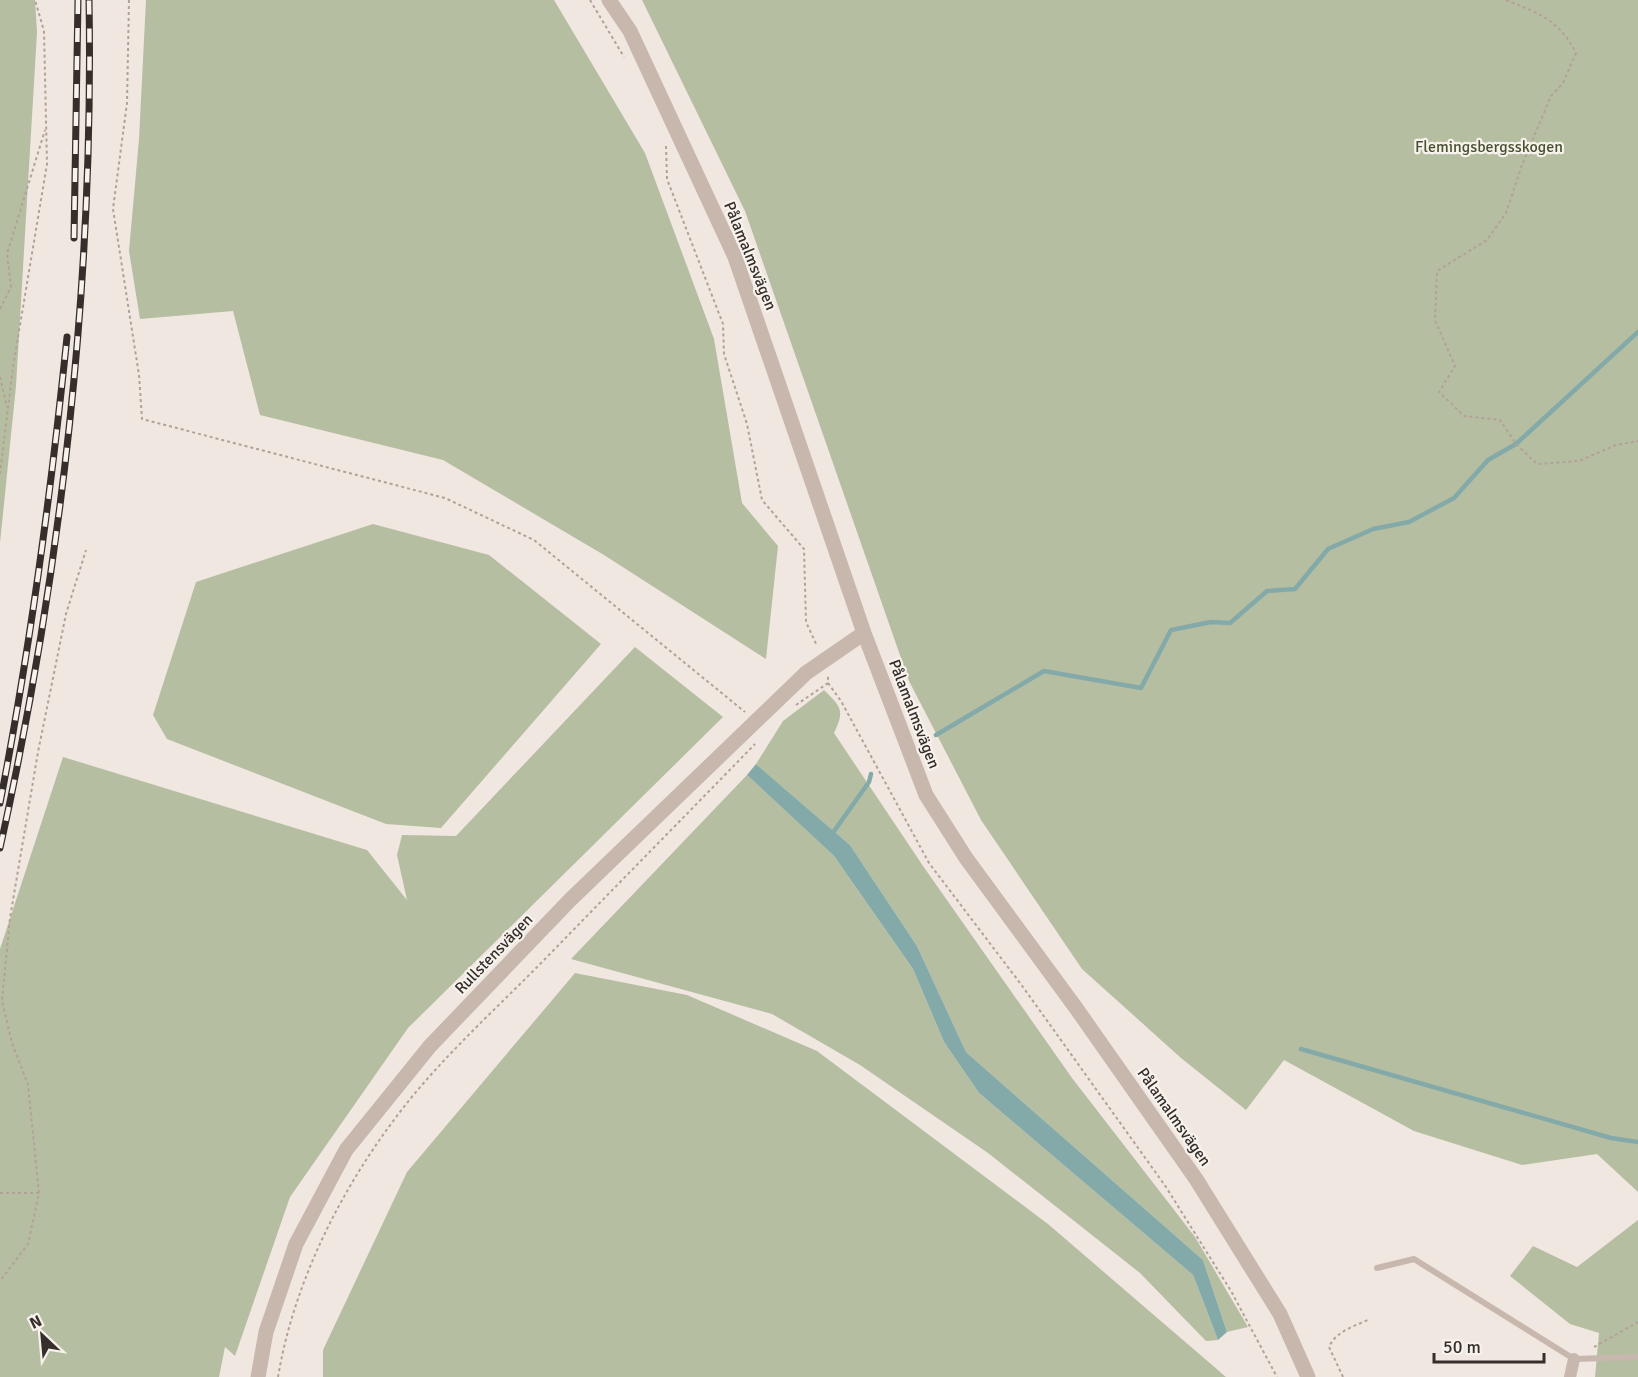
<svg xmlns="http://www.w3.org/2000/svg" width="1638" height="1377" font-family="Signika,sans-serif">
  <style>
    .green { fill: #b6bea2 }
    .water { fill: #83aaa9 }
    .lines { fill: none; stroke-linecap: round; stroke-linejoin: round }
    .stream { stroke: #83aaa9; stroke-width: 4.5 }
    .path { stroke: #b3a198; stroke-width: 2; stroke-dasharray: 3 3; stroke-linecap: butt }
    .service { stroke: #c7b7ad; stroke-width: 6 }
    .minor { stroke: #c7b7ad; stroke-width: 12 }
    .tertiary { stroke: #c7b7ad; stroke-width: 15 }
    .rail-casing { stroke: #362e2b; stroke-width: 7 }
    .rail { stroke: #f8f2ec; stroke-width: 4.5; stroke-dasharray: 14; stroke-linecap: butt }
    .labels { text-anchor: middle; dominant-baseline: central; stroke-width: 4.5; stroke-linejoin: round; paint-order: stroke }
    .park-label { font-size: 16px; fill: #485232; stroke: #f8f2ec }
    .street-label { font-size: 16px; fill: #362e2b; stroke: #f8f2ec }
  </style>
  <rect width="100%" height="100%" fill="#f0e7e0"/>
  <path class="green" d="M0,0h35l2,32 -21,354 -16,157z
    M146,0h408l91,153 69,186 28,164 36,43 -12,113 -162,-104 -161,-95 -183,-45 -27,-104 -93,8 -11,-68 10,-112z
    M642,0h996v1192l-41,-38 -75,11 -108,-34 -130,-71 -38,50 -65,-52 -99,-89 -101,-149 -72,-139 -164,-470z
    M373,524l116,31 112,89 -160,184 -55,-4 -219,-85 -14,-24 43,-133z
    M635,647l88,70 -315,311 -118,169 -55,159 -10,-9 -6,30h-219v-428l63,-192 304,93 40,50 -10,-45 5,-20 54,1z
    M824,690c17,17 21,20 10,43l89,133 149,212 123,159 53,90 -21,5 -24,-72 -237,-208 -49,-106 -67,-101 -94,-81 27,-43z
    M747,775l87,81 79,113 31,73 35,51 214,182 25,65 -12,1 -66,-68 -152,-120 -128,-88 -88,-51 -201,-55z
    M575,973l112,22 130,56 231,173 178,153h-903v-27l84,-178z
    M1638,1220v157h-43l4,-44 -29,-9 -60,-48 23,-30 44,21z"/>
  <path class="water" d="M756,764l94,81 67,101 49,106 237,208 24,72 -9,8 -25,-65 -214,-182 -35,-51 -31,-73 -79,-113 -87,-81z"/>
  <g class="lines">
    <path class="stream" d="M936,735l108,-64 97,17 30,-58 40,-8 19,1 37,-32 28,-2 33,-40 45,-20 36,-7 45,-24 34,-38 28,-16 122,-112
      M832,834l37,-52 2,-8
      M1301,1049l310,89 27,4"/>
    <path class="path" d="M129,0l-2,103 -14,106 26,166 3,44 303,79 89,42 211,172
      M590,0l34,57
      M1506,0c34,14 52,19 70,53l-13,30 -12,13 -29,69 -16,48 -19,27 -50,31 -2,49 20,46 -16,26 25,24 36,4 16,24 21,20 42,-3 37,-16 22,-4
      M666,146l1,33 56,145 1,30 23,70 15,76 42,49 2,73 11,24
      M0,309l11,-22 -4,-33 38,-124
      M0,377l7,30
      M0,474l13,-107 34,-203 -3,-133 -9,-31
      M828,683l13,18 88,162 94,124 143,200 65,104 46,86
      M796,705l32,-22v-9
      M0,1193h39l-11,51 -28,37
      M39,1193l-11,-108 -16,-42 -10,-42 8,-83 28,-166 28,-138 20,-64
      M1594,1347l44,-25
      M278,1377c17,-101 69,-200 133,-279 41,-50 90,-94 135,-140 70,-72 140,-143 209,-214
      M1343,1377l-14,-30c7,-16 26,-21 41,-28"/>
    <path class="service" d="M1377,1268l37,-9 160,100 64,-2"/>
    <path class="minor" d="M1570,1377l4,-18"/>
    <path class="tertiary" d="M609,0l21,31 105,226 129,376 62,162 40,63 110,150 120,171 84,135 28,63
      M258,1377l8,-45 30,-88 50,-94 84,-104 140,-146 236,-227 58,-40"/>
    <defs>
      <path id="rail" d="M74,238l4,-238
        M0,803c30,-154 51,-310 67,-466
        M0,848c61,-274 94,-567 89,-848"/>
    </defs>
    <use href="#rail" class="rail-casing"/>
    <use href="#rail" class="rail"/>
  </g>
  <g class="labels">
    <g class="park-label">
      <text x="1489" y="147">Flemingsbergsskogen</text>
    </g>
    <g class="street-label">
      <text transform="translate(750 256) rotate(68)">Pålamalmsvägen</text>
      <text transform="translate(914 714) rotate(69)">Pålamalmsvägen</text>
      <text transform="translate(494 954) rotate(-46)">Rullstensvägen</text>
      <text transform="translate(1174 1117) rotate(55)">Pålamalmsvägen</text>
    </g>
  </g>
  <g transform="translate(42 1335) rotate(334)" stroke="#f8f2ec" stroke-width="4.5" paint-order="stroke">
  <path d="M0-4.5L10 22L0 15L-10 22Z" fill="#362e2b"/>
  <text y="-9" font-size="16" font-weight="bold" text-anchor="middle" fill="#362e2b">N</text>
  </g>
  <path d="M1434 1353v9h110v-9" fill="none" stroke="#362e2b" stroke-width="3"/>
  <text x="1443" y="1353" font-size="18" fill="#362e2b" stroke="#f8f2ec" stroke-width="4.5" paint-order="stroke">50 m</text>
</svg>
